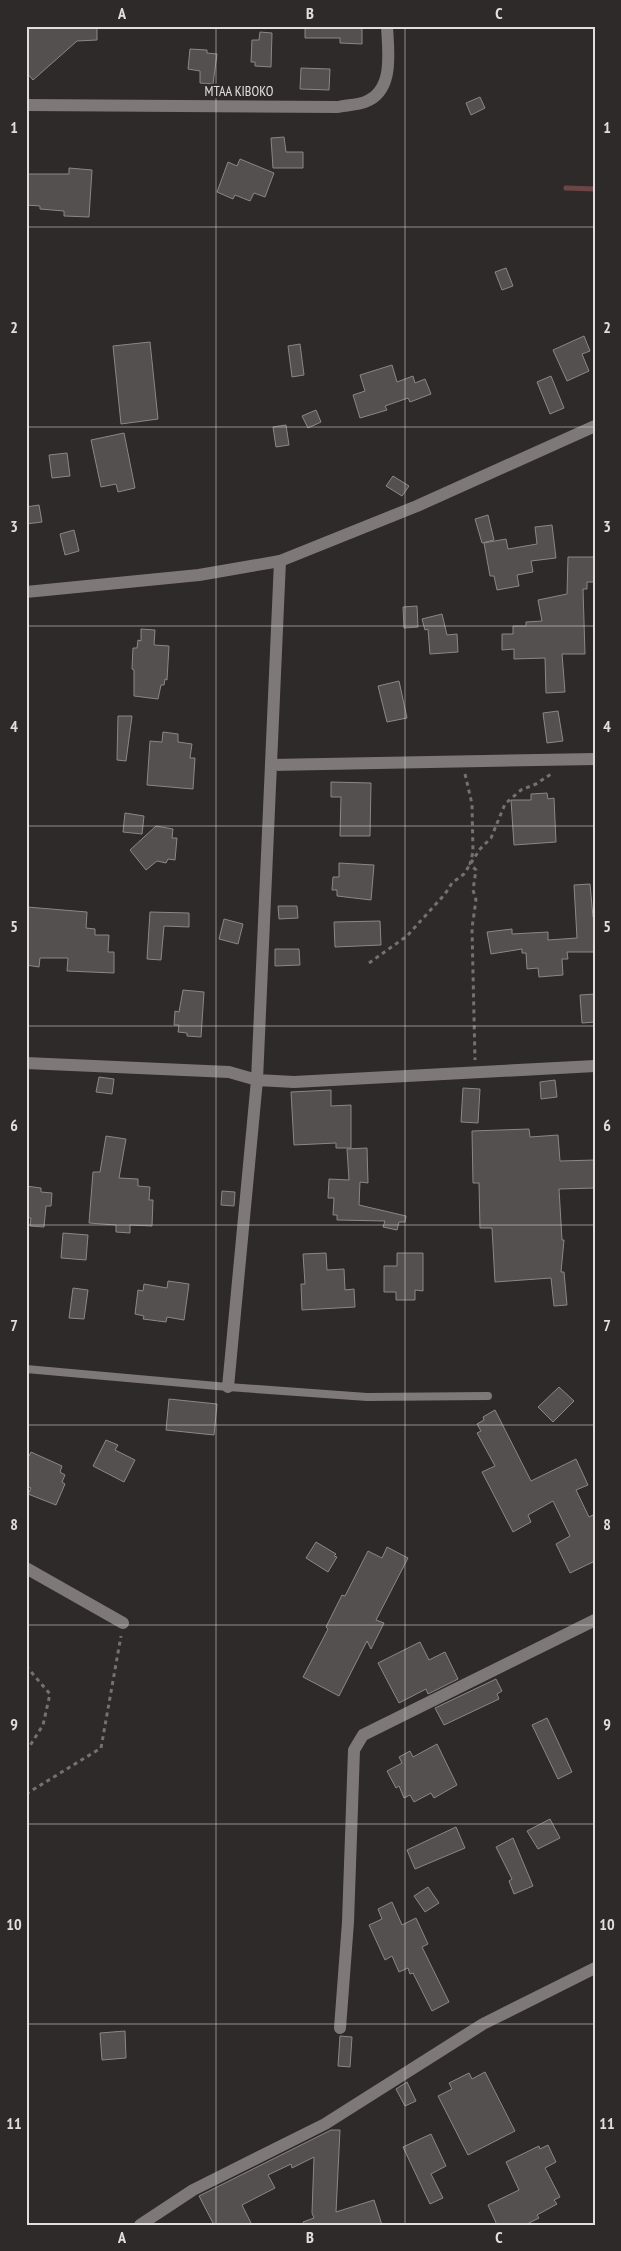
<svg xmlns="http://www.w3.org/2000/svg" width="621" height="2251" font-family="'PT Sans Narrow',sans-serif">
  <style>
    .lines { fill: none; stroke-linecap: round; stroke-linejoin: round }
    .stream { stroke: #6c4646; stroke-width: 5 }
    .building { fill: #54504f; stroke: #8c8786 }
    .path { stroke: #757171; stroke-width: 3; stroke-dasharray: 4 4; stroke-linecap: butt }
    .lane { stroke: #7e7978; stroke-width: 8 }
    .street { stroke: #7e7978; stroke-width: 12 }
    .grid { fill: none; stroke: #e1dede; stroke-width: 1; stroke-opacity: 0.55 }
    .labels { text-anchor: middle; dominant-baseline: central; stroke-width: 4.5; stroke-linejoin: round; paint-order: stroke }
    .street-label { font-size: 14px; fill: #e1dede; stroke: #2e2a29 }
    .neatline { fill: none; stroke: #e1dede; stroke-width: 2 }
    .grid-label { font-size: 16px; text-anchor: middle; font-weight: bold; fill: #e1dede }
  </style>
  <rect width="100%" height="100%" fill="#2e2a29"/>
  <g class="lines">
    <path class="stream" d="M566,188l29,1"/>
  </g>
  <path class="building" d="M26,26h71v14l-20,1 -44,39 -7,-8z
    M305,26h57v18l-22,-1v-5h-35z
    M260,32l12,1 -1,34 -16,-1v-4h-4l1,-22h7z
    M190,49l17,1v3l10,1 -4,30 -13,-1v-12l-12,-2z
    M301,68l29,1 -1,21 -29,-1z
    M480,97l5,11 -14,7 -5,-12z
    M284,137l2,15h17v16h-30l-2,-30z
    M240,159l34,14 -9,24 -11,-4 -4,8 -15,-6 -2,4 -16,-7 11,-30 9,4z
    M69,168l23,2 -3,47 -25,-1v-5l-24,-2v-3l-14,-1v-31h43z
    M506,268l7,18 -11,4 -7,-18z
    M584,336l6,15 -8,3 7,17 -22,10 -14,-31z
    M150,342l8,77 -37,5 -8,-78z
    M300,344l4,31 -12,2 -4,-31z
    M392,365l5,17 16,-6 2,7 10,-4 6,15 -21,8 -2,-4 -23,8 2,4 -27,8 -7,-23 12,-4 -5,-16z
    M551,376l13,32 -14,6 -13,-32z
    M316,410l5,12 -13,6 -6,-12z
    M286,425l3,20 -13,2 -3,-20z
    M124,433l11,55 -17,4 -2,-8 -15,3 -10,-47z
    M67,453l3,23 -18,2 -3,-23z
    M393,476l16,10 -7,10 -16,-10z
    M39,505l3,17 -16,2v-17z
    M488,515l6,25 -12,3 -7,-24z
    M552,525l4,33 -25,3 2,11 -16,3 2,11 -22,4 -3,-14h-4l-6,-33 22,-4 2,10 29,-5 -2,-17z
    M74,530l5,21 -14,4 -5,-21z
    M568,557h27v25h-8v7h-4l2,65h-23l3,38 -19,1 -1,-35 -31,1v-10l-12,1v-16h11v-8h13v-4l16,-1 -4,-21 29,-6z
    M417,606l1,21 -14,1 -1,-21z
    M442,614l5,21 10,-1 1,18 -28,2 -2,-25 -3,1 -3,-11z
    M141,629l14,1 -1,15 15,1 -2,34 -2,-1 -1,6h-3l-3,14 -24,-3v-26l-2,-1 1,-21h4l1,-8 3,1z
    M399,681l8,37 -20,4 -9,-36z
    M558,711l5,30 -16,2 -4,-30z
    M118,716h14l-6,45 -9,-1z
    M163,732l15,2v8l14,2 -2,14h5l-2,31 -46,-4 3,-44 12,1z
    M331,782l40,1 -1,53h-30l1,-39h-10z
    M547,793l1,6 6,-1 2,44 -42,3 -3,-45h20v-6z
    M125,813l19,3 -2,18 -19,-2z
    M156,826l17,3 -1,9h5l-2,22 -7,-1 -2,4 -9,-2 -11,9 -16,-20z
    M339,863l35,2 -3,35 -34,-4v-6h-5l1,-13h6z
    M590,884l3,33h2v35h-28l1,7h-6l1,16 -24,2 -1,-9 -11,1 -1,-16h-4v-4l-31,5 -4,-22 25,-3v5l36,-2v8l29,-2 -3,-53z
    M278,906h19l1,12 -19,1z
    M27,907l60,5 -1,16 9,1v6h14l-1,17h6v21l-47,-2 1,-13h-28l-1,9 -13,-2z
    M150,912l39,1v14l-25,-1 -3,34 -14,-1z
    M224,919l19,5 -5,20 -19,-5z
    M380,921l1,24 -46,2 -1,-25z
    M275,949h24l1,16 -25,1z
    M183,990l21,2 -3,45 -14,-1v-3l-9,-1 1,-7h-5l1,-14 4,1z
    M595,994v28l-13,1 -2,-28z
    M99,1077l15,2 -2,15 -16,-2z
    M555,1080l2,17 -16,2 -1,-17z
    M463,1088l17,1 -2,34 -17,-1z
    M331,1090v16l20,-1v43h-15v-5l-42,2 -3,-53z
    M529,1129l1,8 28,-2 2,26 35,-1v28l-36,1 3,51h2l-3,32h3l3,33 -13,1 -3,-28 -56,4 -3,-54h-12l-1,-45h-6l-1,-52z
    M106,1136l20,3 -7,39 19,1v7l12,1 -1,13h4l-1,26 -22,-1v8l-14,-1v-7l-27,-2 4,-51h7z
    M367,1148l1,35 -8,-1 -1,23 47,11 -1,6h-6l-2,8 -14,-3 2,-6 -48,-1v-5h-4l1,-17h-6l1,-19 20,1 -2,-31z
    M26,1186l15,2v4l11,1 -1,13h-5l-2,21 -14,-1 1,-8 -5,-1z
    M222,1191l13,1 -1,14 -13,-1z
    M63,1233l25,2 -2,25 -25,-2z
    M326,1253l1,17 17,-1 1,21 9,-1 1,18 -53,3 -1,-26h4l-2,-30z
    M397,1253h26v38l-8,-1v10h-19v-8h-12v-26h13z
    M168,1281l21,3 -5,36 -17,-3 -1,5 -23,-3 1,-3 -9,-2 3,-24 5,1 1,-7 23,4z
    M73,1288l15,2 -4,29 -15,-1z
    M559,1387l15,14 -21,21 -15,-15z
    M169,1399l48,5 -3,31 -48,-5z
    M495,1410l36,71 45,-22 12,26 -12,5 13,27 6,-3v47l-25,12 -14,-29 14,-8 -17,-35 -25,14 3,7 -18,10 -31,-60 13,-6 -18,-33 4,-2 -4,-7 7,-4 -1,-3z
    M106,1440l12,5 -3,5 20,10 -11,22 -31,-16z
    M31,1452l31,14 -2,6 5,3 -3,7 3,2 -9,21 -28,-11 3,-6 -5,-2v-24z
    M316,1542l20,12 -2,2 3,1 -9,15 -22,-14z
    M387,1547l21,11 -32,62 8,3 -13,26 -4,-8 -28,55 -36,-19 25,-48 -2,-2 16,-32 3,1 23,-45 14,7z
    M420,1642l9,18 16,-8 13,27 -30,15 -2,-5 -27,14 -21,-40z
    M496,1679l6,12 -5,3 2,5 -55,26 -9,-17z
    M547,1718l25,54 -14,7 -26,-54z
    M437,1744l20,41 -23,13 -3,-5 -17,9 -4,-7 -6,3 -5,-12 -3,2 -9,-17 15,-8 -3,-6 11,-6 3,6z
    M550,1819l10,19 -22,11 -11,-18z
    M456,1827l9,21 -50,21 -8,-19z
    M513,1838l20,48 -19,8 -5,-13 3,-2 -16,-32z
    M428,1887l11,16 -14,9 -11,-16z
    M392,1902l10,23 14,-7 12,26 -6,3 27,55 -17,9 -19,-38 -3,1 -2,-6 -9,4 -7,-16 -7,4 -16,-35 13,-6 -4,-10z
    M125,2031l1,27 -24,2 -2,-27z
    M340,2036l12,1 -2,30 -12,-1z
    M485,2072l30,59 -47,24 -30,-59 14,-7 -3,-6 20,-10 3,6z
    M407,2082l9,19 -11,5 -9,-17z
    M331,2130h9l-4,82 38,-12 8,25h-78l-1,-3 11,-4 -2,-5 2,-56 -22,11 -1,-4 -23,11 7,13 -33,17 10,20h-38l-15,-29z
    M431,2134l15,32 -15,8 12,24 -13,6 -27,-57z
    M548,2145l8,17 -11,6 15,29 -6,3 3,4 -20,11 2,3 -14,7h-28l-9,-20 31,-15 -13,-28 33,-16 1,3z"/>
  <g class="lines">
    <path class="path" d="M465,774l7,30 1,48 -3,12 6,6 -3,20 3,10 -4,28 3,132
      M369,963l38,-27 38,-42 7,-11 12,-9 16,-25 11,-11 14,-34 16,-14 15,-6 15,-10
      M26,1666l24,28 -7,31 -17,27
      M26,1794l75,-46 20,-112"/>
    <path class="lane" d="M26,1369l202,18 139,10 121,-1"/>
    <path class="street" d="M26,105l312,2c9,-2 19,-2 27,-5 30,-11 23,-51 22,-76
      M26,592l173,-17 81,-14 137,-55 178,-80
      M271,765l324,-6
      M26,1063l203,9 28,8 37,2 301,-16
      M228,1387l29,-307 23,-519
      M26,1568l97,55
      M340,2028l8,-106 6,-172 9,-15 232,-115
      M140,2225l53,-35 132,-66 158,-100 112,-56"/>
  </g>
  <path class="grid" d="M216,26v2199M405,26v2199M26,227h569M26,427h569M26,626h569M26,826h569M26,1026h569M26,1225h569M26,1425h569M26,1625h569M26,1824h569M26,2024h569"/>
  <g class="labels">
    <g class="street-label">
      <text x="239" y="91">MTAA KIBOKO</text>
    </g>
  </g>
  <rect width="621" height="2251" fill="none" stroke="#2e2a29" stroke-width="55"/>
  <rect x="28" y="28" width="566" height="2196" class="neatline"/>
  <g class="grid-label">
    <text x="122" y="19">A</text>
    <text x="310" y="19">B</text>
    <text x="499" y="19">C</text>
    <text x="14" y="133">1</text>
    <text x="607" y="133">1</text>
    <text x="14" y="333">2</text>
    <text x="607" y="333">2</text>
    <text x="14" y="532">3</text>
    <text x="607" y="532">3</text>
    <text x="14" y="732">4</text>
    <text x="607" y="732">4</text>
    <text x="14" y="932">5</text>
    <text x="607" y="932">5</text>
    <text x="14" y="1131">6</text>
    <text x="607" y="1131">6</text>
    <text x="14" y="1331">7</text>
    <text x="607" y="1331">7</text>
    <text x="14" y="1530">8</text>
    <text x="607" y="1530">8</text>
    <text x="14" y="1730">9</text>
    <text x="607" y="1730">9</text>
    <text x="14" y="1930">10</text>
    <text x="607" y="1930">10</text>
    <text x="14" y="2129">11</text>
    <text x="607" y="2129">11</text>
    <text x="122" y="2243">A</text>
    <text x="310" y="2243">B</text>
    <text x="499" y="2243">C</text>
  </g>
</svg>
